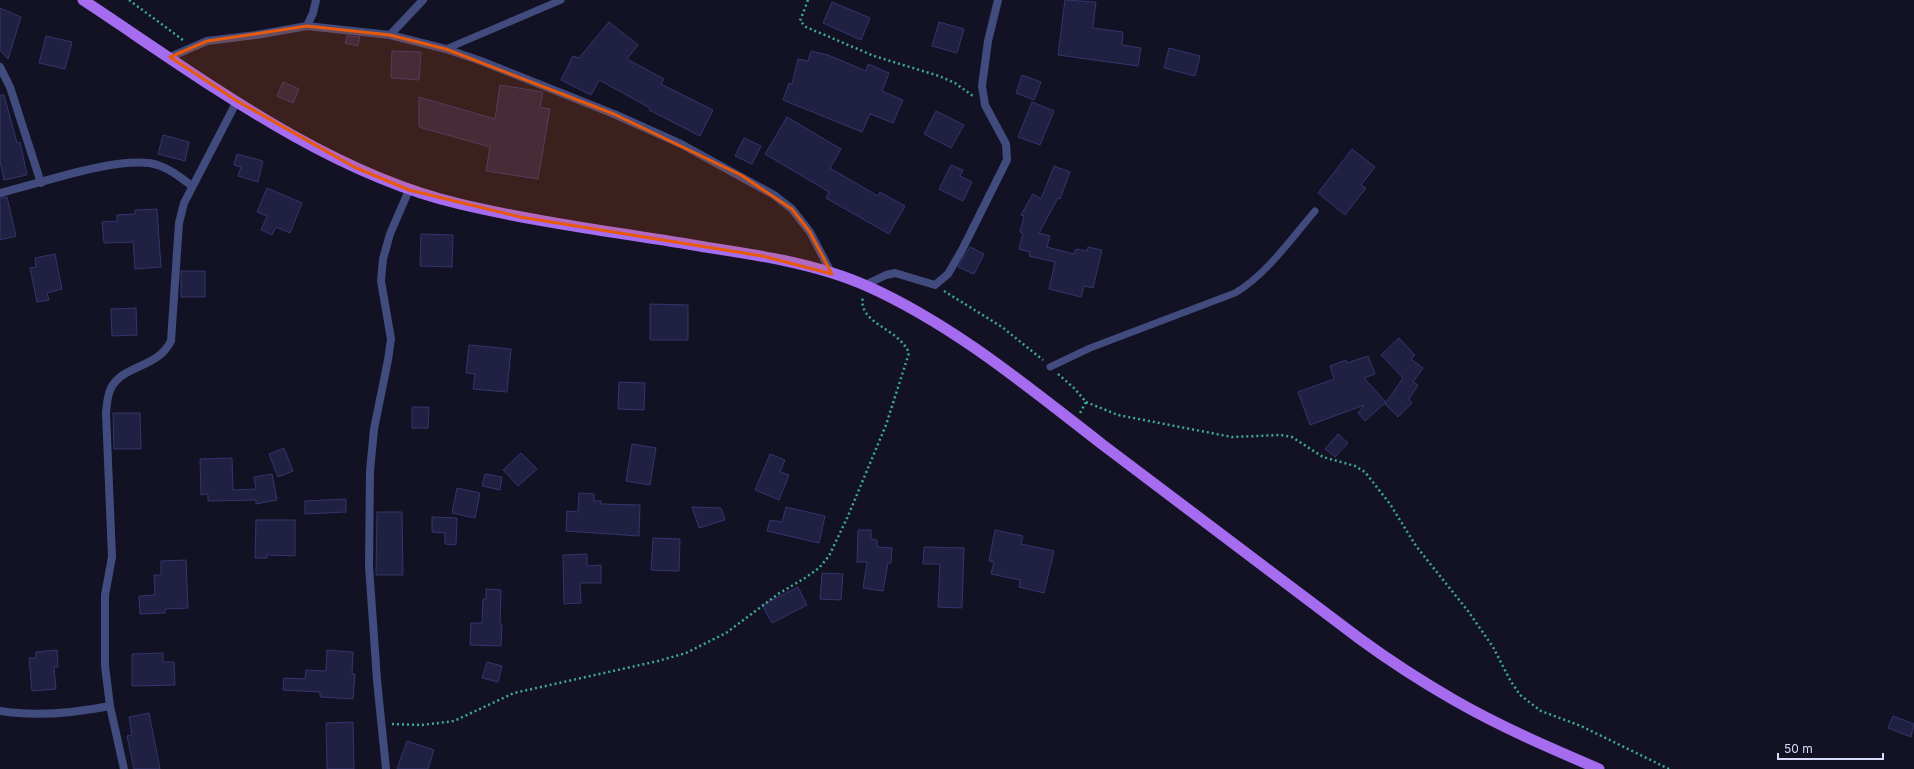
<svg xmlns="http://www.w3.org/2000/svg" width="1914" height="769" font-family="Inter,sans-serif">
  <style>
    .building { fill: #202043; stroke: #35346d }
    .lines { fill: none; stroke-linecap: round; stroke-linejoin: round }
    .path { stroke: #3dab90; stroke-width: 2.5; stroke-dasharray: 2 3; stroke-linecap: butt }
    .service { stroke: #424b7e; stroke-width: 7 }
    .minor { stroke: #424b7e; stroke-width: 8 }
    .primary { stroke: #a66cef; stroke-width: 11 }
    .marked { fill: #e8590c; fill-opacity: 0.2; stroke: #e8590c; stroke-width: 3; stroke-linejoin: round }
  </style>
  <rect width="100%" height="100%" fill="#121224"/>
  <path class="building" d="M1065,0l31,2 -3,26 30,4 -1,13 19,3 -3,18 -80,-11z
    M832,2l38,16 -9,22 -38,-17z
    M0,8l21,9 -13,42 -8,-9z
    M609,22l29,23 -11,14 37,20 -3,5 52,26 -13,26 -51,-26 1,-2 -51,-28 -8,15 -30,-15 12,-24 6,2z
    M939,22l25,7 -7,24 -25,-7z
    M46,36l26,6 -7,27 -26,-6z
    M347,36l13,1 -2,9 -13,-3z
    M1169,48l31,8 -5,20 -31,-8z
    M392,51l29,1 -2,28 -28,-2z
    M811,51l17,4 38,16 2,-7 21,9 -7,18 21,9 -10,23 -23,-9 -8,18 -79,-32 6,-17 3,1 6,-25 10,2z
    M1022,75l19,7 -7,18 -18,-7z
    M283,82l16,7 -6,14 -16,-7z
    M500,85l43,7 -3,15 10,2 -12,70 -52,-8 4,-24 -71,-20v-30l76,22z
    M0,95h4l13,48 3,-1 7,33 -23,5 -4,-19z
    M1032,102l22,9 -14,34 -22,-8z
    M936,111l28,14 -13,23 -27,-14z
    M787,117l54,32 -11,19 48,28 2,-4 25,14 -16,28 -63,-36 3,-6 -64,-38z
    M163,135l26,7 -4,19 -27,-7z
    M744,138l17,8 -9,18 -17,-8z
    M1352,149l23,18 -14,18 5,3 -21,27 -27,-22z
    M237,154l26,7 -5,21 -20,-6 3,-9 -7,-2z
    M951,165l12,5 -3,6 12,6 -9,19 -24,-12z
    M1054,166l16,6 -10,27 -2,-1 -19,35 11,3 -3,11 27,7 2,-5 11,2 1,-4 14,3 -9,38 -9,-2 -3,11 -32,-8 6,-27 -26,-6 1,-4 -11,-3 4,-16 -3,-1 4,-16 -3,-1 12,-21 8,5z
    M267,188l35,15 -12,30 -14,-6 -4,8 -11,-5 6,-14 -10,-4z
    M7,197l9,39 -16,4v-42z
    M157,209l4,58 -26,2 -2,-27 -29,1 -2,-21 15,-1v-6l18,-1v-4z
    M421,234l32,1 -1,32 -32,-1z
    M970,247l14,7 -10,20 -16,-7z
    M55,254l7,35 -15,4 2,7 -12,2 -7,-34 6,-1 -1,-9z
    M181,271h24v26h-24z
    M650,304l38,1v35h-38z
    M136,308l1,27 -25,1 -1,-27z
    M1399,338l16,17 -4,4 12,9 -10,14 5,3 -9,14 3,4 -14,14 -13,-13 18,-26 -22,-23z
    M469,345l42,4 -4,43 -34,-3 2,-15 -9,-1z
    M1368,356l7,18 -11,4 22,24 -21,19 -7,-8 6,-8 -54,20 -12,-33 36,-13 -4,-13 16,-6 1,3z
    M619,382l26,1 -1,27 -26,-1z
    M412,407h17l-1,21h-16z
    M113,413h27l1,36h-27z
    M1338,434l10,9 -13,14 -10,-8z
    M632,444l24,4 -6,37 -24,-4z
    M284,448l9,23 -15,6 -9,-23z
    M521,453l16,16 -19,17 -15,-16z
    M770,454l15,6 -5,12 9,3 -10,25 -24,-10z
    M232,458l1,32 23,-1 -2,-12 18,-3 5,26 -21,4v-4l-48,1v-7l-7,1 -1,-36z
    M485,474l17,3 -2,13 -18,-4z
    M457,488l23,5 -5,25 -23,-5z
    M579,493l15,1v7h7v3l39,1 -1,31 -73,-5 1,-20 11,1z
    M346,499v13l-41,2v-13z
    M692,507l29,1 4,12 -26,8z
    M786,507l39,9 -6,27 -52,-12 3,-11 12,2z
    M377,512h25l1,63h-27z
    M432,517l25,1 -1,27 -11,-1v-11l-13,-1z
    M256,520h39v36l-28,-1v3h-12z
    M858,530h13v9l6,1v7l15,1 -1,15h-3l-5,28 -20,-3 4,-26h-10z
    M995,530l28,6 -2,8 33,7 -10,42 -25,-6 1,-7 -29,-6 3,-12 -5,-1z
    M653,538l27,1 -1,32 -28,-1z
    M924,547l40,1 -2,60 -24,-1 2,-43h-17z
    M587,554v12l14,-1v18h-21l1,20 -17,1 -1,-49z
    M186,560l2,48 -23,1v4l-25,1 -1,-18 16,-1 -1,-20h7v-14z
    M822,573l21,1 -2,26 -21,-1z
    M798,587l9,18 -35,18 -10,-18z
    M486,589l15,1 -1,34h2l-1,22 -31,-1 1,-22h11l1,-24h3z
    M57,650l1,17h-4l2,22 -24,2 -3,-33h7v-6z
    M327,650l26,2 -1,22h3l-2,25 -33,-2v-5l-37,-2 1,-12 21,1 1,-9 20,1z
    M163,653v9h11l1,23 -43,1v-32z
    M487,662l15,4 -4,16 -16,-4z
    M149,713l11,56h-26l-7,-33 5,-1 -3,-18z
    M1893,716l21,8 -3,13 -23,-9z
    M353,722l1,47h-27l-1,-46z
    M407,741l27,9 -6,19h-31z"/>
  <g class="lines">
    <path class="path" d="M129,0l54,40
      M808,0l-8,21 6,6 68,29 65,20 16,7 18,13
      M944,291l58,36 41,33
      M1058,374l16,14 12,14 -6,11
      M1086,402l32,13 114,22 49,-2 11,2 31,20 32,9 10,6 25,32 26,42 52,65 25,36 17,33 10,15 21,16 40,15 88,43
      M392,724l30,1 32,-4 60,-28 144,-32 28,-8 40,-20 52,-39 27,-16 14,-10 10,-12 19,-40 38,-91 23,-72c-11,-26 -52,-29 -46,-57"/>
    <path class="service" d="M446,49l115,-49
      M1050,367l40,-19 145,-55c31,-18 56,-54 80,-82"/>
    <path class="minor" d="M307,26l83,9 56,14 35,12 133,53 67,30 93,51 18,14 18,23 22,42
      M390,35l33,-35
      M170,57l37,-16 49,-6 51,-9 6,-13 3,-13
      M0,67l10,20 31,96
      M0,193c42,-10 107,-34 149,-30 16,2 30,13 43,23
      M865,285l21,-10 9,-2 40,12 13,-11 14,-24 45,-90 -1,-16 -21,-39 -3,-19 6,-45 10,-41
      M0,711c36,6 74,2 110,-5
      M124,769l-14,-63 -5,-40v-71l7,-38 -6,-144c1,-9 1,-17 5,-25 13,-24 46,-19 60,-47l8,-118 5,-20 53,-102
      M386,769l-9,-89 -8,-114 1,-95 4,-42 14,-69 3,-21 -10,-58 2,-22 7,-25 19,-44"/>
    <path class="primary" d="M83,0c114,75 242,173 377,204 80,19 163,29 245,43 53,8 113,17 162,39 87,39 161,101 236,159 85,65 171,129 257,194 30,22 61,42 94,61 47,27 96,48 145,69"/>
  </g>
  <path class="marked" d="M307,26l83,9 56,14 168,65 127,61 51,34 18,23 22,42 -70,-18 -242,-39 -111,-27 -55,-23 -117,-66 -67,-44 37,-16z"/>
  <path d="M1778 753v6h105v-6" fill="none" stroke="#d9dbfb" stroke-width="2"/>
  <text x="1784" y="753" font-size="12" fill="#d9dbfb" stroke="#121224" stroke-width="3" paint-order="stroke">50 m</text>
</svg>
